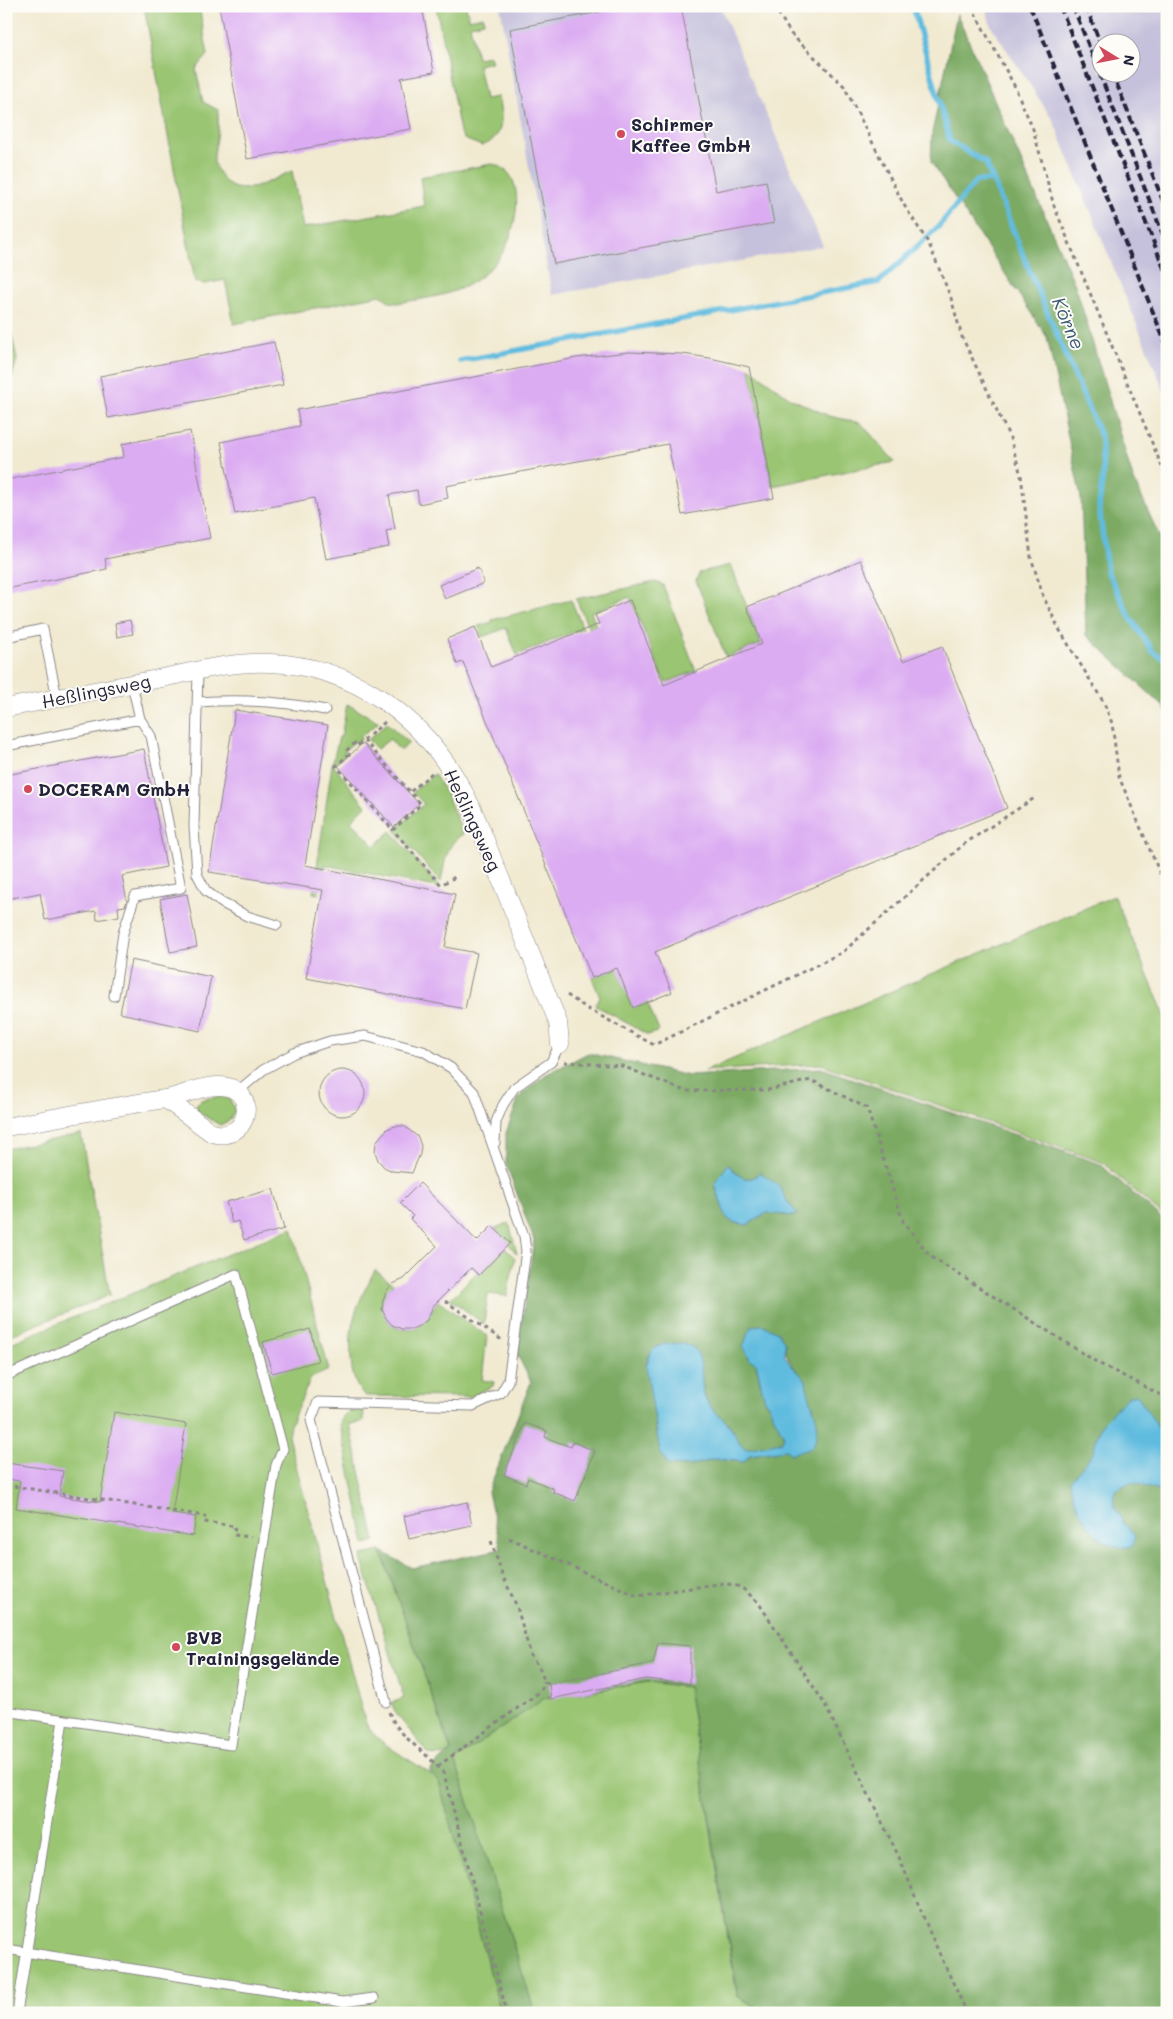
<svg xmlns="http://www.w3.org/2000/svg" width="1173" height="2019" font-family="Mali,sans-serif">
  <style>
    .industrial { fill: #c5c0db; fill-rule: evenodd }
    .green { fill: #9ac572; stroke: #5e7456 }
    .forest { fill: #7baa64; stroke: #4e6650; fill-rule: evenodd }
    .water { fill: #61bcdf; stroke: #426f8d }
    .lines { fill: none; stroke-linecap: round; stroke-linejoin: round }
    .stream { stroke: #61bcdf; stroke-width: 5.5 }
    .building { fill: #dbacf2 }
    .lane-casing { stroke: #8a8686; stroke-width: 11 }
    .street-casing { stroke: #8a8686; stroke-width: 19 }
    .path { stroke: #8a8686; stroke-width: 3; stroke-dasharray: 4 4; stroke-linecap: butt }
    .lane { stroke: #fff; stroke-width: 9 }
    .street { stroke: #fff; stroke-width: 18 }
    .rail { stroke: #22223b; stroke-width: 4; stroke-dasharray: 8 4; stroke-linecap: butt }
    .poi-dot { fill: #d1495b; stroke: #fdfcf7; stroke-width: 2 }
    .labels { text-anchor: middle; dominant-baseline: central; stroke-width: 4; stroke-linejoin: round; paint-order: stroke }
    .poi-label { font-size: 18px; font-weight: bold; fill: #22223b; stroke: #fdfcf7; text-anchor: start }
    .street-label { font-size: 18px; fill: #22223b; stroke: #fdfcf7 }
    .water-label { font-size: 19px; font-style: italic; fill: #385874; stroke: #fdfcf7 }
  </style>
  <rect width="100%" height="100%" fill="#fdfcf7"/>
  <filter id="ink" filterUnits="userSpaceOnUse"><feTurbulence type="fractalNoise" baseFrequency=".02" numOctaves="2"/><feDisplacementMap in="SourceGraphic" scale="10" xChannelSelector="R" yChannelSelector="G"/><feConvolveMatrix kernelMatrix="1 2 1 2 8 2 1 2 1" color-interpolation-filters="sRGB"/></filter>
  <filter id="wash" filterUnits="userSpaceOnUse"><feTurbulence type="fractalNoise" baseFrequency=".0096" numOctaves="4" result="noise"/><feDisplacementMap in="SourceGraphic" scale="20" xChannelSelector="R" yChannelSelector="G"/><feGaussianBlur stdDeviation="1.12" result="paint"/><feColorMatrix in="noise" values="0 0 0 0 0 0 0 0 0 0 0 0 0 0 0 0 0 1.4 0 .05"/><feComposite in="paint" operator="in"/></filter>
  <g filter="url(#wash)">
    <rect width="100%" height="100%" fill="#f1ead1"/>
    <path class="industrial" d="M500,6h220l103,240 -271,49z
      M985,6h182v392l-114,-278 -62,-94zM1100,42h30v30h-30z"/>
    <path class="green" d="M144,6h55l9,49 -12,14 7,33 15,8c0,9 1,18 -1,27 0,6 -3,13 -3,19 -1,7 2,12 6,18 16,31 51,5 72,-3l11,57 121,-22 -4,-29 72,-13c34,6 26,54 16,78 -5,13 -17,27 -28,35 -24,19 -54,21 -83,26l-7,-1 -9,-7 -147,29 -9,-44 -20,4 -10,-2z
      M436,6h30l3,13 14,-3 1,6 -14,3 7,33 13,-2 2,6 -14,3 7,34 13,-2c4,20 8,40 -16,49l-18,-7 -4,-7z
      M10,327l7,32 -7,25 -4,1v-57z
      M749,367l41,31 39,18 32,7 34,39 -123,24z
      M731,565l30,79 -35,13 -30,-76 4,-9z
      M655,582l8,3 33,86 -31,12 -35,-86 -39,15 8,22 -7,2 -16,-37z
      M571,600l12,28 -66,27 -11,-27 -24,9 -4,-11 14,-4v-2z
      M347,704l32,18 -19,15 1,2 -4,4 -2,-2 -10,9 1,3 -13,12 33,41 -15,15 24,25 16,-15 49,57 -115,-23 -7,29 -5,-1 19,-128 7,-28h2z
      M387,723l22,20 -9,8 -10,-12 -13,10 -9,-9z
      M434,774l12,19 17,41c-18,11 -18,29 -22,48l-46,-52 29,-26 -11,-12z
      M1114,896l53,125v198l-65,-57 -281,-98 -116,7z
      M617,968l30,34 12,29 -11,4 -53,-30 5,-8 -8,-19z
      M221,1096l9,4 5,10 -5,10 -10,5 -22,-13 -2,-6 5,-6z
      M81,1134l29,161 -104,42v-188z
      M509,1223l8,31 -22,-26z
      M292,1228l37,142 -18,8 -21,47 -2,11 77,285c11,26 54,40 74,61l62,231h-495v-668z
      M505,1248l10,10 -8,38 -19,-2 -4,30 -34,-25 26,-26 3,2z
      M375,1270l18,14c-23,22 -2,57 26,42 10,-5 12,-17 19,-25l49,35 -5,44 12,2 -1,4 -23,11 -104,-1c-9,-6 -12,-16 -14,-27 -5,-43 3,-61 23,-99z
      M355,1408l9,3 -1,11 -13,2 25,117 -10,3 -25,-120 2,-7z
      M381,1551l70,200c-7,6 -15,6 -23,2l-31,-38 -6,-12 13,-5 -43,-140 1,-3z
      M648,1682l40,4 49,310 29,17h-231l-80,-253 90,-62z"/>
    <path class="forest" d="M957,14l119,273 57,191 34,75v161l-3,-7 -78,-72 -5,-137 -34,-161 -116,-175 1,-29z
      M588,1053l101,23 132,-8 279,96 67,59v790h-401l-28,-17 -50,-309 -40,-5 -103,16 -90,62 80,253h-34l-62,-231 -10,-11 22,-20 -70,-200 31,17 89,-19 -13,-57 43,-110 -14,-28 17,-114 -28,-76v-31l13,-36 26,-22zM728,1164c10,12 19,21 32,8l18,13 11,19 9,10 -6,2 -25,-3 -20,12 -24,-19 -8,-18zM785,1343c1,18 9,25 21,37l1,16 7,11 -28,43 -36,5 -6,7 -29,-3 -26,7 -33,-31 -2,-28 -8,-41 3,-11 41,-9c16,16 8,39 18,57 5,10 15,14 22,22 4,6 6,14 11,20 8,9 30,-1 40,-3l3,-5 -24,-55 -4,-19z"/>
    <path class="water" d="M728,1164c9,11 20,22 32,8l18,13 11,19 9,10 -5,2 -26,-3 -20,12 -15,-3 -7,-6 -10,-33z
      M763,1325l15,7 7,11v13l5,8 16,16c2,25 20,42 6,67l-21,7 -5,-4 -36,5 -6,7 -29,-3 -26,7 -21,-1 -8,-13 -14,-86c2,-6 4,-16 11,-19 10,-6 34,-5 40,5 6,12 4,27 6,38 4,21 18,23 27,37 6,7 8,16 16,22l35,-7 3,-6 -20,-39 -8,-34 -6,-3 -7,-14 9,-20z
      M1137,1395l23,35 7,4v60l-32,-11h-7l-12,7 -3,7 2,10 8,15 12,14 -3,10c-33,10 -59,-38 -62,-65l24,-29 2,-14 8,-17 24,-25z"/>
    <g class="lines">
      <path class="stream" d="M913,6l37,135 36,22 46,114 69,160 2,37 -4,32 8,65 23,46 23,35 14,8
        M460,361l419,-79 60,-56 37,-45 17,-1"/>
    </g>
    <g id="blocks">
      <path class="building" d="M219,6h203l12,66 -33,6 10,51 -164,30z
        M631,6h50l35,185 50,-10 8,42 -220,41 -44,-235z
        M274,342l9,43 -175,33 -8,-42z
        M629,352l54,2 27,4 39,9 25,131 -92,17 -14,-71 -222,42 2,12 -29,6 -2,-14 -28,5 6,34 -9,2 3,16 -63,12 -12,-61 -79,16 -14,-72 79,-16 -3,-16 279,-52z
        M190,431l20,107 -105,21 2,10 -101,20v-109l118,-23 -2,-13z
        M861,560l42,101 39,-15 65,162 -352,144 17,40 -39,16 -16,-40 -25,10 -129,-316 -6,2 -10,-25 28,-12 16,40 108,-43 -4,-9 35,-15 34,85 98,-41 -15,-37z
        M478,568l6,15 -39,16 -6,-14z
        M130,620l3,14 -16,3 -2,-14z
        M235,710l93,15 -23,140 150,29 -10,53 32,6 -12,56 -159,-31 17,-88 -114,-18z
        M363,743l56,61 -25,23 -56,-61z
        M144,749l22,118 -44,9 5,25 -2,5 -7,1 1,9 -22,4 -1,-9 -51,9 -5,-27 -34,6v-124z
        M187,894l10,53 -27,5 -10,-53z
        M131,960l80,17 -11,54 -80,-18z
        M319 1093a23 23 0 1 1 46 0a23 23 0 1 1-46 0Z
        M395,1126h9l14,11 3,9 -1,8 -8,19 -20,-2 -8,-4 -6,-7 -3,-8 1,-10 11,-13z
        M420,1183l57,58 15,-15 18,17 -31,32 -8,-7 -38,38 -6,14 -6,5 -9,4h-10l-10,-4 -6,-7 -4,-9 1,-9 4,-10 6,-6 11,-5 33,-33 -27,-27 3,-3 -13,-13z
        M273,1189l11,40 -40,11 -6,-19 -6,2 -6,-21z
        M310,1329l8,32 -46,12 -9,-31z
        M114,1412l72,12 -14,90 24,3 -3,19 -177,-28 4,-27 -14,-2v-16l57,8 -4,25 41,6z
        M525,1423l22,8 -2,6 26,10 2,-5 22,9 -20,50 -22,-9 1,-3 -26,-11 -2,6 -22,-9z
        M467,1502l5,23 -63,14 -5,-23z
        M658,1643l32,3v38l-44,-5 -95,20 -2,-15 104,-21z"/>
    </g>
  </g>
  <g filter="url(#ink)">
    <use href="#blocks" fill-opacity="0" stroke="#8a8686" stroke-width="1"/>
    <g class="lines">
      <defs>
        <path id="lane" d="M6,637l37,-8 14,69
          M198,671l-4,155 3,48 9,17 16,12 25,13 30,9
          M198,702c44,-3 84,-1 127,8
          M6,746l134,-27
          M114,996l9,-63 12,-37 46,-8 -30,-152 -11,-17 -8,-35
          M237,1092l26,-22 31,-17 36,-12 35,-5 58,15 28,17 23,24 50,144 2,15 -18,130 -7,12 -28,13 -155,-4 -7,18 75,282
          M495,1143l1,-21 7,-17 11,-17 37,-26 9,-18
          M6,1376l230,-102 47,175 -7,16 -45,280 -225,-34
          M6,1949l336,53 32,-4
          M17,2013l46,-293"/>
        <path id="street" d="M6,708c50,-10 100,-19 151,-29 36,-7 75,-18 113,-16 84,3 153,54 192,126 16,28 26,61 39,91 19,48 38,95 57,142l2,22
          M6,1127c53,-10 105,-20 159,-28 19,-3 43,-17 63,-12 31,8 19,56 -16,46l-46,-34"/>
      </defs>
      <use href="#lane" class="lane-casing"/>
      <use href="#street" class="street-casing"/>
      <path class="path" d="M774,6l17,28 53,52 60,119 25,39 22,54 11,39 48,101 11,37 10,82 12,39 16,33 45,74 8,20 7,54 48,113
        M971,6l43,79 19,44 21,77 113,273
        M385,722l-28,24 -2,-3 -9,8 3,3 -13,12 57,64
        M364,740l46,52
        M432,773l-22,19 11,12 -28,26 48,55 14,-8
        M567,995l21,14 66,36 189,-93 121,-108 72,-47
        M564,1062l58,4 63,25 83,-1 43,-10 56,28 36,113 27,35 168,107 69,35
        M445,1301l57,39
        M6,1485l199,31 -1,6 31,4 -1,9 17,2
        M509,1538l128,58 87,-13 17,4 17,15 66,101 75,154 31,76 37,80
        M491,1541l11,33 15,33 14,49 10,15 3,10 5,3
        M389,1712c10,27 39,40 55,62l63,239
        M438,1766l103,-75 3,-10"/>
      <use href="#lane" class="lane"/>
      <use href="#street" class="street"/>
      <path class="rail" d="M1030,6l137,341
        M1060,6l107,270
        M1073,6l94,239
        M1086,6l14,37
        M1112,72l55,139"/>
    </g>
  </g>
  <g class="poi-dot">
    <circle cx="621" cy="134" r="5"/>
    <circle cx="28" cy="789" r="5"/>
    <circle cx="176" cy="1647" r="5"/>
  </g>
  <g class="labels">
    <g class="poi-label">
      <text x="631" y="124">Schirmer<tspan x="631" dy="21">Kaffee GmbH</tspan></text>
      <text x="38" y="789">DOCERAM GmbH</text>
      <text x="186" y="1637">BVB<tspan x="186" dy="21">Trainingsgelände</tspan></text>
    </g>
    <g class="street-label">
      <text transform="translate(96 691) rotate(-11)">Heßlingsweg</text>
      <text transform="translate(473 820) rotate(65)">Heßlingsweg</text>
    </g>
    <g class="water-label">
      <text transform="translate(1069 323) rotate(67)">Körne</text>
    </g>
  </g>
  <rect width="1173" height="2019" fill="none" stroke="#fdfcf7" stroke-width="25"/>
  <g transform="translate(1116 58) rotate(100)"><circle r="24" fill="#fdfcf7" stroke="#a5a5ac"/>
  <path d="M0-4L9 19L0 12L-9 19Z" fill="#d1495b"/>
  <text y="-8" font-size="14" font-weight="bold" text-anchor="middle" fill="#22223b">N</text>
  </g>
</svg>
